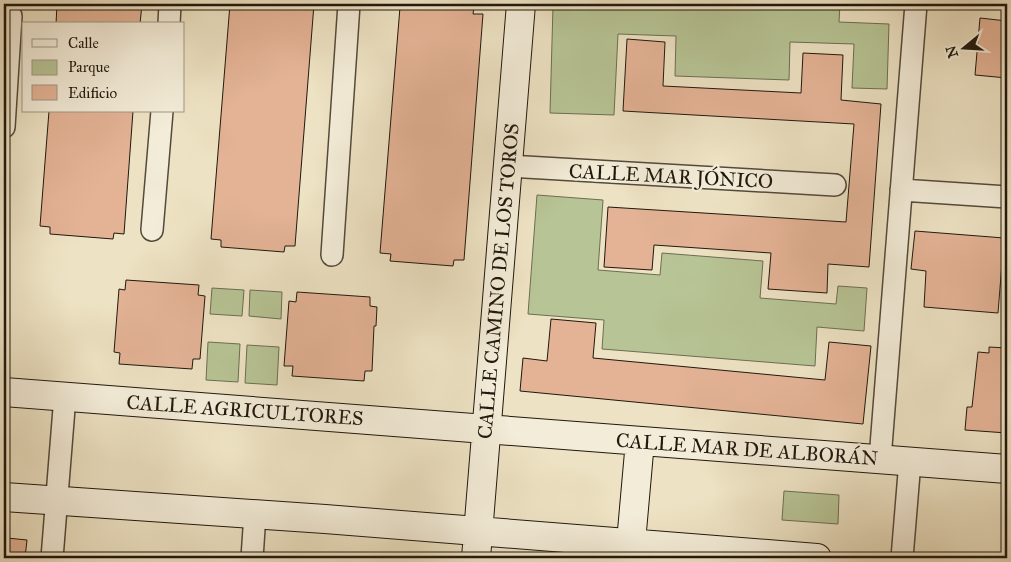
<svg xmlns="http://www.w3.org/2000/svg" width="1011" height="562" font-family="'IM FELL Great Primer',serif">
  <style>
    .green { fill: #b7c495; stroke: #6c6e52 }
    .building { fill: #e4b396; stroke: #20180e }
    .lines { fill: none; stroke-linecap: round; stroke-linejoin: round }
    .street-casing { stroke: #534a3b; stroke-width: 24 }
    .secondary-casing { stroke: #20180e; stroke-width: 30 }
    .street { stroke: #f3ecd8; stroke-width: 21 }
    .secondary { stroke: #f3ecd8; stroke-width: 28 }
    .labels { text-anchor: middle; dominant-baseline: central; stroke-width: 4.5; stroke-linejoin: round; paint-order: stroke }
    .street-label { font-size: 20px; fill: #20180e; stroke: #f3ecd8 }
  </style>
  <rect width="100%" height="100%" fill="#ede2c3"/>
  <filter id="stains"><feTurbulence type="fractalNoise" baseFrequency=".004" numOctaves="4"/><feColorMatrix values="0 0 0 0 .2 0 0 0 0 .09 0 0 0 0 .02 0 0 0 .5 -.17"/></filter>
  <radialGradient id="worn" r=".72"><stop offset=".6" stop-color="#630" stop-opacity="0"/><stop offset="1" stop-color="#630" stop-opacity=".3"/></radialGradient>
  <path class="green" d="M633,4h207l-1,18 50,2 -2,65 -35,-1 2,-44 -64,-2 -1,38 -114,-4 1,-40 -58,-2 -4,81 -64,-2 3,-107 80,3z
    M537,195l66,5 -5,70 62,5 2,-22 101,8 -3,37 76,6 2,-18 29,2 -3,43 -47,-4 -2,39 -213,-17 2,-29 -76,-6z
    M212,288l32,2 -2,26 -32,-2z
    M250,290l32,2 -1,27 -32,-3z
    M208,342l32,2 -2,38 -32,-2z
    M247,345l32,2 -2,38 -32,-2z
    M784,491l55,4 -1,29 -56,-4z"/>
  <path class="building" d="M57,4h85l-2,20h-84z
    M230,4h84l-19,242h-10l-1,6 -63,-5v-7l-10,-1z
    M411,4l63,3 -1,7h10l-19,246h-10l-1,6 -63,-5 1,-7 -11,-1 20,-246 10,1z
    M980,18l27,3v57l-32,-3z
    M627,39l38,3 -2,44 138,7 2,-40 40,2 -2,45 40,4 -12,163 -41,-3 -1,29 -59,-4 3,-36 -117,-8 -2,25 -48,-3 4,-60 238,15 8,-98 -231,-13z
    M49,111h84l-9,123 -10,-1 -1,6 -63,-5v-7l-10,-1z
    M915,231l89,7 -6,75 -74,-6 2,-36 -15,-2z
    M126,280l73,5 -1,10 7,1 -5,63h-7l-1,10 -73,-5 1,-11 -6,-1 5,-63 6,1z
    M297,292l73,5v9l7,1 -1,19h-2l-2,45h-7l-1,10 -72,-5 1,-10h-9l5,-65 7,1z
    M551,319l45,4 -3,35 232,22 4,-38 42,4 -8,78 -343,-33 3,-33 24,3z
    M989,347l18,1v85l-42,-3 2,-23h5l6,-55 11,1z
    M7,538l20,2 -2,18h-19z"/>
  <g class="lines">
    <defs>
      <path id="street" d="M169,24l1,-20
        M4,127l7,-111
        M508,166l327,19
        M901,190l106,7
        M152,230l10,-119
        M332,255l17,-251
        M880,459l36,-455
        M52,558l13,-162
        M252,558l3,-44
        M902,558l8,-97"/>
      <path id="secondary" d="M4,392l1003,77
        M4,497l321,22 492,39
        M631,542l9,-101
        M476,558l45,-554"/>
    </defs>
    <use href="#street" class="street-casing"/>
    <use href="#secondary" class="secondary-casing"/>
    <use href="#street" class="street"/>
    <use href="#secondary" class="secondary"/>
  </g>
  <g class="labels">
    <g class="street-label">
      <text transform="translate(671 176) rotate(3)">CALLE MAR JÓNICO</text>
      <text transform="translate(498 281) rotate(-85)">CALLE CAMINO DE LOS TOROS</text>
      <text transform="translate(245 410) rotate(4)">CALLE AGRICULTORES</text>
      <text transform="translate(747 449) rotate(4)">CALLE MAR DE ALBORÁN</text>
    </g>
  </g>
  <rect width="1011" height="562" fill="none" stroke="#ede2c3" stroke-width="20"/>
  <rect x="5" y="5" width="1001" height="552" fill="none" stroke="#20180e" stroke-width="2.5"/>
  <rect x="10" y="10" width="991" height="542" fill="none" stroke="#20180e"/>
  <rect x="22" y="22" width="162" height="90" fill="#f3ecd8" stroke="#9f9787"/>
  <rect x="32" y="39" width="25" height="8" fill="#f3ecd8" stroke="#9f9787"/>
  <text x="68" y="48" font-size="15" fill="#20180e">Calle</text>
  <rect x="32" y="60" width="25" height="15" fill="#b7c495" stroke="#9f9787"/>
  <text x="68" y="72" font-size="15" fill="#20180e">Parque</text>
  <rect x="32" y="85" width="25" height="15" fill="#e4b396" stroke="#9f9787"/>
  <text x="68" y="98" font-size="15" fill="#20180e">Edificio</text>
  <g transform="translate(964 48) rotate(252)" stroke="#f3ecd8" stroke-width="4" paint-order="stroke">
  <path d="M0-4L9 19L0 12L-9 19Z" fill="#20180e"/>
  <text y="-8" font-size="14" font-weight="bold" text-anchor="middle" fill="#20180e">N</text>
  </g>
  <rect width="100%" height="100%" filter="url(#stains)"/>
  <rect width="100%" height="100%" fill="url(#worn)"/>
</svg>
